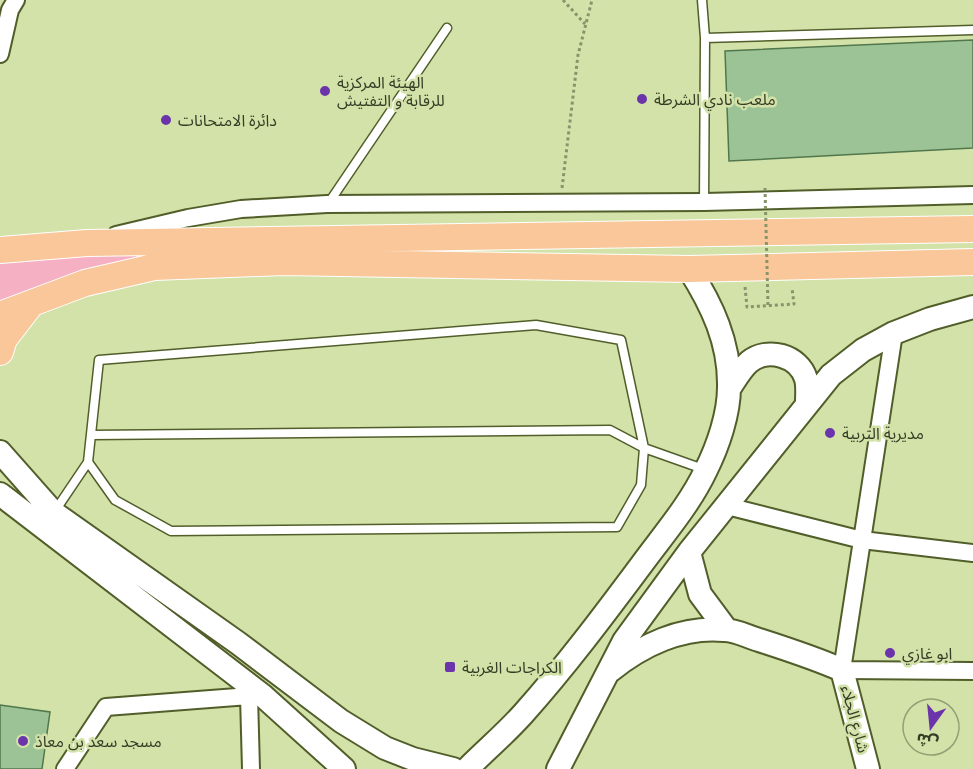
<svg xmlns="http://www.w3.org/2000/svg" width="973" height="769" font-family="'Public Sans','Noto Sans Arabic',sans-serif">
  <style>
    .green { fill: #f5b0c3 }
    .building { fill: #9cc395; stroke: #52774c; stroke-width: 1.5 }
    .lines { fill: none; stroke-linecap: round; stroke-linejoin: round }
    .lane-casing { stroke: #515e2a; stroke-width: 11 }
    .street-casing { stroke: #515e2a; stroke-width: 20 }
    .secondary-casing { stroke: #515e2a; stroke-width: 26 }
    .primary-casing { stroke: #fff; stroke-width: 28 }
    .path { stroke: #88946b; stroke-width: 3; stroke-dasharray: 3 3; stroke-linecap: butt }
    .lane { stroke: #fff; stroke-width: 8 }
    .street { stroke: #fff; stroke-width: 16 }
    .secondary { stroke: #fff; stroke-width: 22 }
    .primary { stroke: #f9c799; stroke-width: 26 }
    .path-bridge { stroke: #88946b; stroke-width: 3; stroke-dasharray: 3 3; stroke-linecap: butt }
    .poi-dot { fill: #6c34ab; stroke: #d2e2a9; stroke-width: 2 }
    .labels { text-anchor: middle; dominant-baseline: central; stroke-width: 5; stroke-linejoin: round; paint-order: stroke }
    .poi-label { font-size: 16px; fill: #363d26; stroke: #d2e2a9; text-anchor: start }
    .street-label { font-size: 16px; fill: #363d26; stroke: #d2e2a9 }
  </style>
  <rect width="100%" height="100%" fill="#d2e2a9"/>
  <path class="green" d="M141,248l95,1 -98,9 -138,44v-42z"/>
  <path class="building" d="M973,40v108l-244,13 -4,-110z
    M0,705l50,7 -8,57h-42z"/>
  <g class="lines">
    <defs>
      <path id="lane" d="M702,0l3,38 -1,164
        M705,38l268,-8
        M328,204l119,-176
        M536,325l85,15 23,108 -3,37 -24,42 -446,4 -56,-31 -27,-38 11,-102z
        M91,435l519,-5 34,18 62,22
        M55,511l33,-49"/>
      <path id="street" d="M0,54l10,-44 6,-10
        M116,235l72,-17 53,-9 86,-5 377,-2 269,-7
        M894,333l-52,337 131,1
        M727,506l135,34 111,13
        M249,696l2,73
        M65,769l41,-62 156,-12"/>
      <path id="secondary" d="M729,389c6,-9 12,-20 20,-27 18,-15 50,-7 57,17 2,7 1,16 1,23
        M0,452l54,61 184,130 103,78 44,27 28,11 40,10
        M0,494l262,201 82,74
        M689,552l11,42 26,35
        M610,671c32,-26 72,-45 114,-41 12,0 24,7 35,10 28,9 56,18 83,30l26,99
        M468,768c18,-18 38,-35 55,-54 42,-47 81,-99 119,-150 22,-30 48,-60 64,-94 12,-24 23,-56 23,-83 1,-44 -17,-82 -40,-118
        M558,769l66,-128 65,-89 142,-177 32,-25 31,-17 36,-14 43,-12"/>
      <path id="primary" d="M0,250l87,-7 886,-14
        M0,315l85,-32 69,-16 129,-5 406,7 284,-7
        M0,352l4,-13 27,-35"/>
    </defs>
    <use href="#lane" class="lane-casing"/>
    <use href="#street" class="street-casing"/>
    <use href="#secondary" class="secondary-casing"/>
    <use href="#primary" class="primary-casing"/>
    <path class="path" d="M563,0l22,24
      M562,188l16,-133 14,-55
      M745,287l2,20 47,-3 -2,-16"/>
    <use href="#lane" class="lane"/>
    <use href="#street" class="street"/>
    <use href="#secondary" class="secondary"/>
    <use href="#primary" class="primary"/>
    <path class="path-bridge" d="M765,188l3,118"/>
  </g>
  <g class="poi-dot">
    <circle cx="325" cy="91" r="6"/>
    <circle cx="642" cy="99" r="6"/>
    <circle cx="166" cy="120" r="6"/>
    <circle cx="830" cy="433" r="6"/>
    <circle cx="890" cy="653" r="6"/>
    <rect x="444" y="661" width="12" height="12" rx="3"/>
    <circle cx="23" cy="741" r="6"/>
  </g>
  <g class="labels">
    <g class="poi-label">
      <text x="337" y="82">الهيئة المركزية<tspan x="337" dy="18">للرقابة و التفتيش</tspan></text>
      <text x="654" y="99">ملعب نادي الشرطة</text>
      <text x="178" y="120">دائرة الامتحانات</text>
      <text x="842" y="433">مديرية التربية</text>
      <text x="902" y="653">ابو غازي</text>
      <text x="462" y="667">الكراجات الغربية</text>
      <text x="35" y="741">مسجد سعد بن معاذ</text>
    </g>
    <g class="street-label">
      <text transform="translate(855 719) rotate(75)">شارع الجلاء</text>
    </g>
  </g>
  <g transform="translate(931 727) rotate(195)"><circle r="28" fill="#d2e2a9" stroke="#94a075" stroke-width="1.5"/>
  <path d="M0-4.5L10 22L0 15L-10 22Z" fill="#6c34ab"/>
  <text y="-9" font-size="16" font-weight="bold" text-anchor="middle" fill="#363d26">ش</text>
  </g>
</svg>
